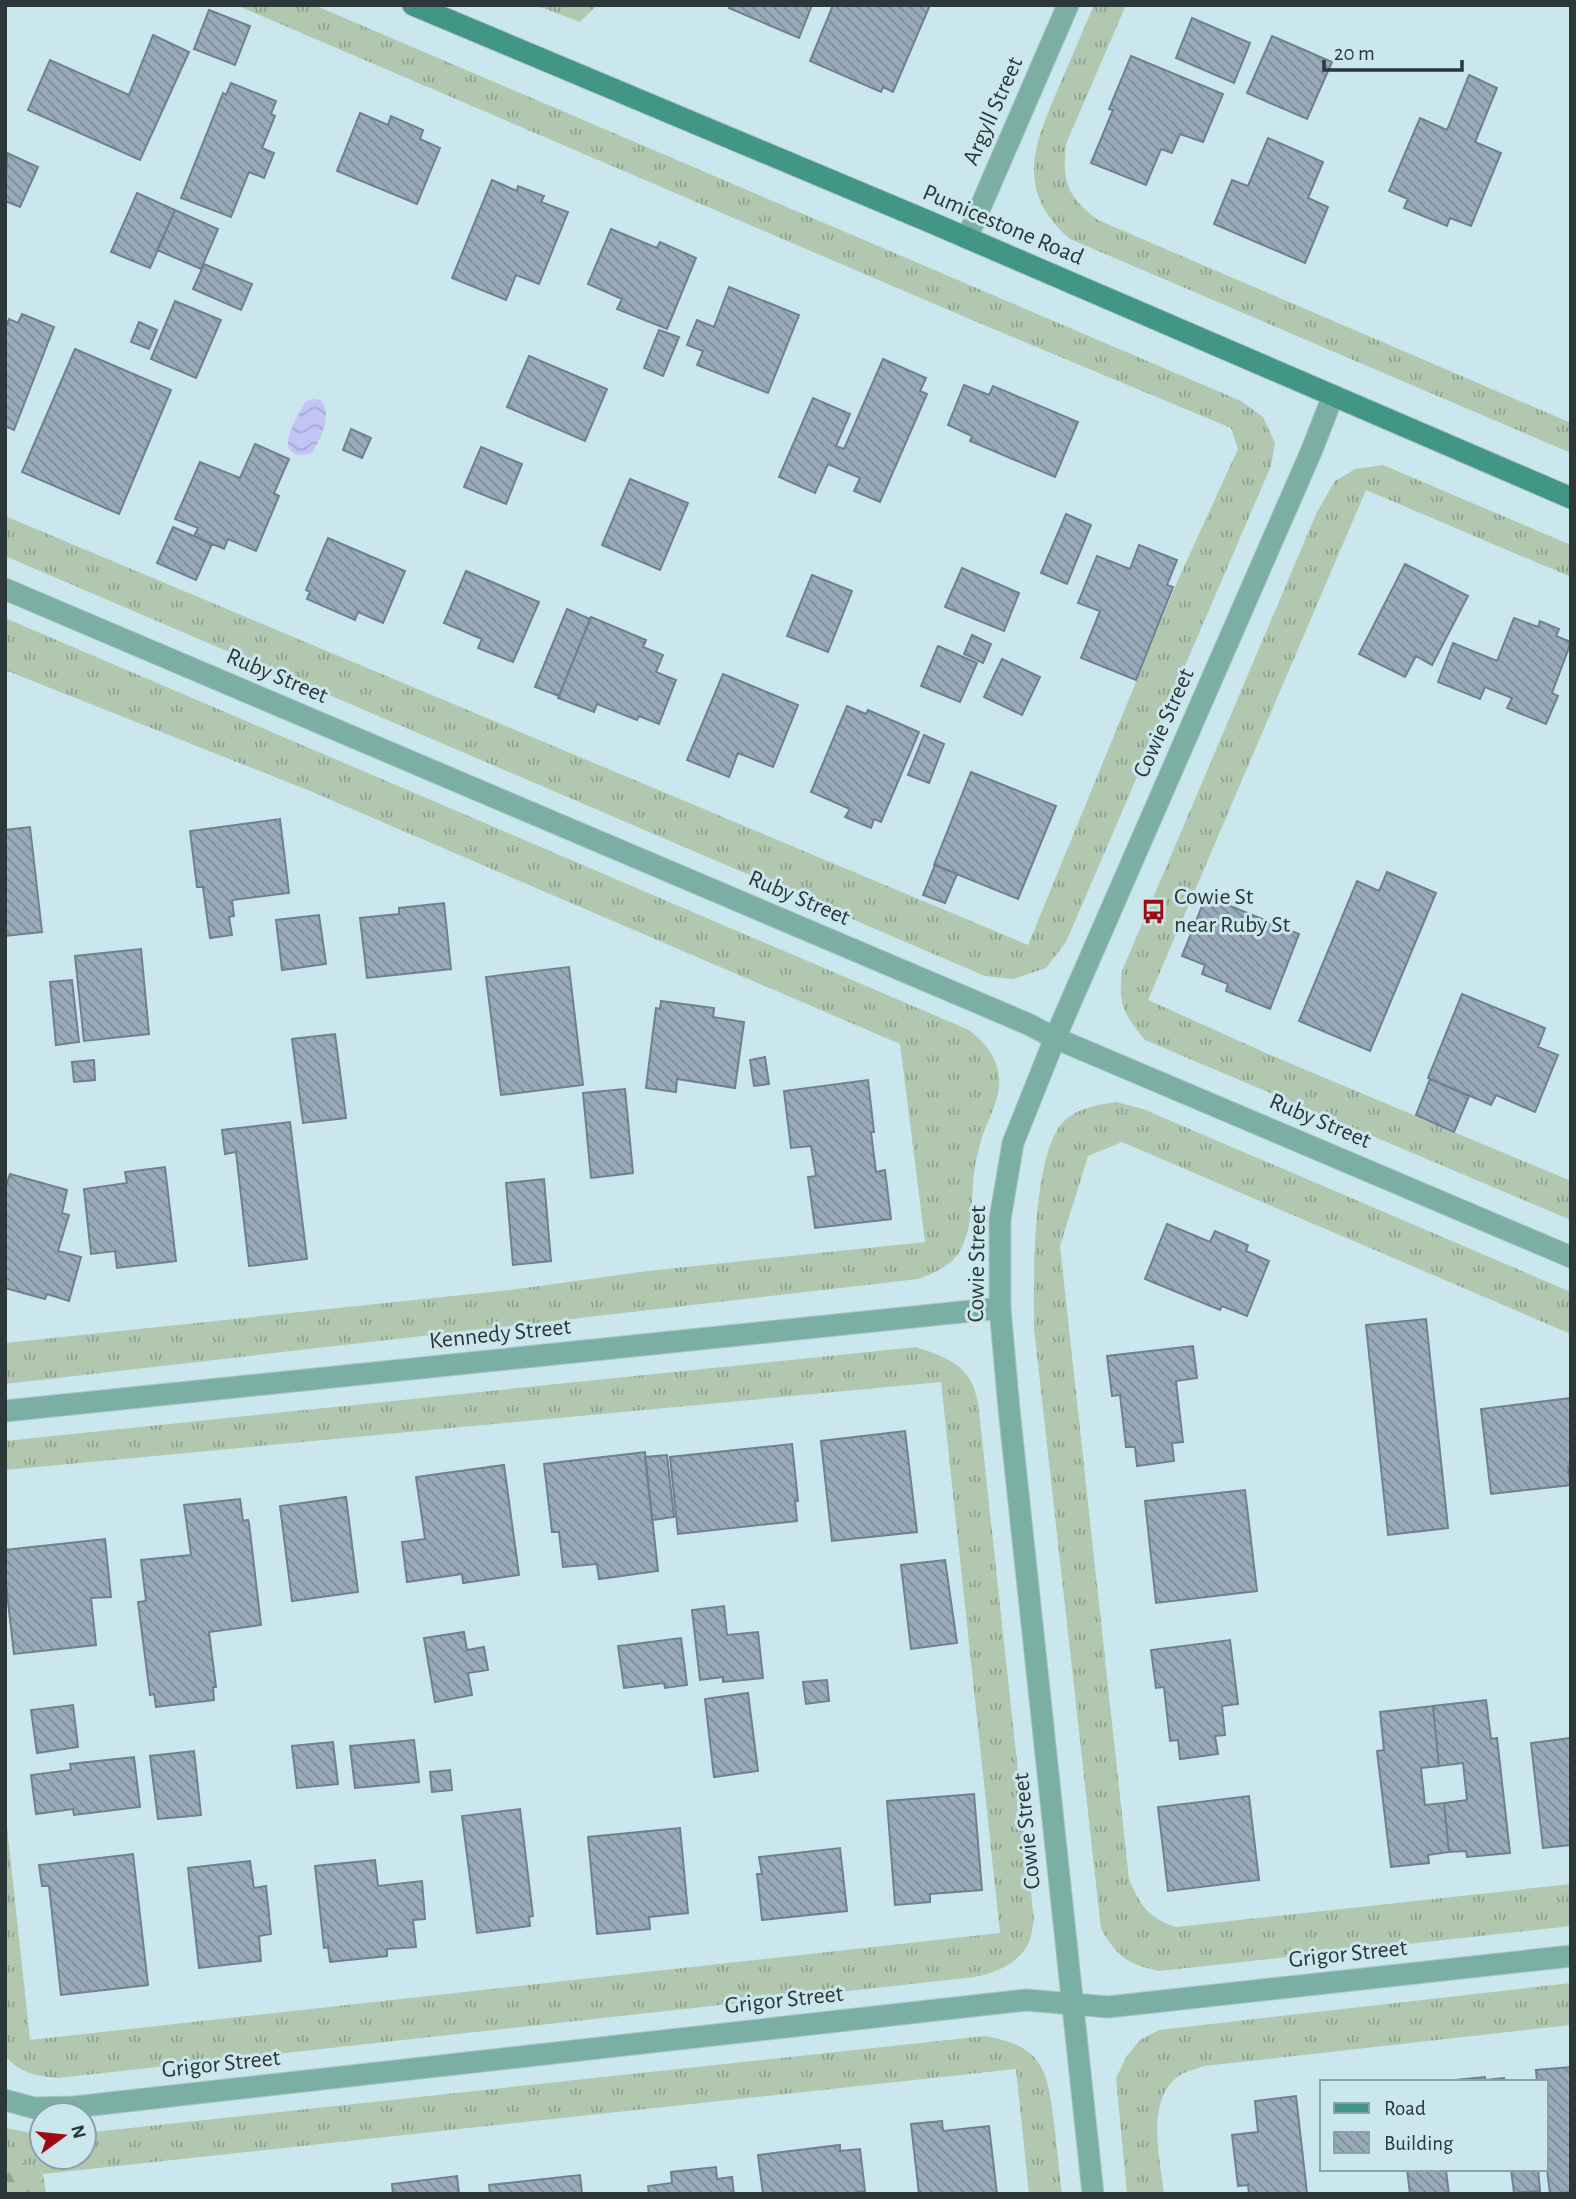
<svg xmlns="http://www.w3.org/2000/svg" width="1576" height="2199" font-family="'Alegreya Sans',sans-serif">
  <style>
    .grass { fill: url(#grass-tufts) }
    .forest { fill: url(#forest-firs) }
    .water { fill: url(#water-waves) }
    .building { fill: url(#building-back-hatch); stroke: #708090; stroke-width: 2 }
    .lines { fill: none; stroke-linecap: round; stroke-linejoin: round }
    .street-casing { stroke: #aac4c9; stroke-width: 23 }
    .secondary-casing { stroke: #aac4c9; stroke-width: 23 }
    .street { stroke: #7cafa3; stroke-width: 21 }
    .secondary { stroke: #419685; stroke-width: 21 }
    .labels { text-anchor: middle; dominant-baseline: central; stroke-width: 6; stroke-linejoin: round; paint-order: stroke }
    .street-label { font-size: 24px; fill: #2b3739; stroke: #cae7ed }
    .poi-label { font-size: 24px; fill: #2b3739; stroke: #cae7ed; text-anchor: start }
  </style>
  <defs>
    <pattern id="grass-tufts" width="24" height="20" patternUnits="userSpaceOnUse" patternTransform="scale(1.75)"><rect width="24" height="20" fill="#b1c7af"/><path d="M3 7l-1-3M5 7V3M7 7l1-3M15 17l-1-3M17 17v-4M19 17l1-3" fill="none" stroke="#90a28f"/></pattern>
    <pattern id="forest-firs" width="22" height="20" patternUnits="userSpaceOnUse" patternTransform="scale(1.75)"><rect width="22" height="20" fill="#b1c7af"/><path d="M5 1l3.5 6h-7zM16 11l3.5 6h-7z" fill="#90a28f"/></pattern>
    <pattern id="water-waves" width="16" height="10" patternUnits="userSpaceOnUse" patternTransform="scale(1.75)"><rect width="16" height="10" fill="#c1c4f4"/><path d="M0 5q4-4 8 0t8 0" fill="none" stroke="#a6a9d2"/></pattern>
    <pattern id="building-back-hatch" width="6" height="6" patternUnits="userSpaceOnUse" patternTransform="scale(1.75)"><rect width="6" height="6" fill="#9ab"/><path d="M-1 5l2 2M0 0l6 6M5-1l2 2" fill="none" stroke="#7d8b99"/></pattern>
  </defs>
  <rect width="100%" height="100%" fill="#cae7ed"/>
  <path class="grass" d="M236,5h78l927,396 22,16 12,26 -4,23 -205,476 -20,26 -33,11 -28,-3 -980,-420v-40l1023,429 149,-363 61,-133 -7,-21 -252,-105z
    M535,5h62l-17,17z
    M1094,5h32l-60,139c-4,39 1,52 32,76l473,203v30l-501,-214c-55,-48 -37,-92 -12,-150 12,-28 24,-56 36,-84z
    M1383,465l188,80v32l-205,-87 -218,510 127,57 296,124v39l-426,-180c-21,-26 -27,-35 -23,-69l195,-459 18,-31 20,-12z
    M5,618l964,412c13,11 23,20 28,37 7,23 -4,42 -12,62 -4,9 -6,21 -9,31 -6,31 0,66 -18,94 -10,14 -25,19 -40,25l-913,105v-41l505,-53 138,-19 277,-29 -25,-198 -590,-253 -305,-121z
    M1116,1102l27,7 428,183v42l-449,-192 -34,14 -28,90 69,633c11,26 19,39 47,48l395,-43v42l-412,45c-32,-7 -41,-14 -58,-42l-67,-601c0,-47 -3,-178 32,-209 15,-12 32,-14 50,-17z
    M916,1347c19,6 45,15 54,33 4,6 6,15 8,22l56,518c-2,7 -2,16 -5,22 -10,22 -34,31 -55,35l-916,101c-22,-2 -38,-5 -53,-22v-248l25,232 970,-107 -59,-551 -936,88v-29z
    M1571,1983v42l-367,41c-8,3 -18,5 -25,10 -34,23 -19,83 -15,118h-37l-11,-116 11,-22 13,-16 19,-10z
    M985,2036c58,10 63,34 69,87 3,24 5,47 8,71h-33l-13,-125 -973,105 -38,-21v-25l37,7v22h42v-24z"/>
  <path class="forest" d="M5,2153l38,21 3,20h-41z"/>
  <path class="water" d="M312,399l9,1c12,14 0,38 -9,53 -10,4 -26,3 -24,-13 1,-10 12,-28 17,-38z"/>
  <path class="building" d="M731,5h81l-13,33 -70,-30z
    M833,5h97l-37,87 -10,-5 -2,5 -71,-31z
    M209,10l41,16 -15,39 -41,-16z
    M1192,18l58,25 -16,40 -58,-25z
    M153,35l36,17 -49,108 -112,-50 22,-50 79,35z
    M1272,36l60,26 -25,57 -60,-26z
    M1131,56l92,38 -20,48 -23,-8 -8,19 -11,-4 -15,36 -55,-22 22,-53 -4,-1z
    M1469,75l28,13 -22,54 26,11 -30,73 -21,-8 -3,8 -43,-18 4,-9 -19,-8 31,-73 27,12z
    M231,83l45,18 -5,13 4,2 -13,32 12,5 -10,25 -15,-6 -18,45 -50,-19 42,-105 3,2z
    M360,113l28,12 3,-9 32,14 -3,9 20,9 -23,56 -80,-33z
    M1268,138l55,24 -15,36 20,9 -23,56 -91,-39 18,-44 16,6z
    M7,153l31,14 -18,40 -15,-6z
    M492,180l25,11 1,-5 26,10 -3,6 27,10 -29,72 -23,-9 -10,25 -54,-22z
    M137,193l38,17 -25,58 -39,-16z
    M175,210l43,19 -17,40 -44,-19z
    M611,229l46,19 3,-6 36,16 -29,71 -50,-20 5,-10 -34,-15z
    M204,264l48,20 -11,26 -48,-21z
    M729,287l70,28 -31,78 -71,-28 6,-14 -16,-6 10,-25 17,7z
    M175,301l46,19 -25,58 -45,-19z
    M22,314l32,13 -40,103 -9,-4v-97l4,-10 9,4z
    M139,322l18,8 -8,19 -18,-7z
    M659,330l20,7 -16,39 -19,-8z
    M75,349l96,41 -52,124 -97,-42z
    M529,356l78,33 -22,52 -78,-34z
    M883,359l43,19 -6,13 7,3 -47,108 -26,-11 6,-13 -32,-14 -13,29 -36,-16 34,-79 37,16 -14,32 8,3z
    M964,385l25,10 4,-9 85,36 -23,55 -85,-36 2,-5 -24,-11z
    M351,429l20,9 -9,20 -19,-8z
    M255,444l34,15 -15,34 5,3 -23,55 -28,-12 -4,10 -30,-13 4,-8 -23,-9 25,-57 40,16z
    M481,447l41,17 -16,40 -42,-17z
    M630,479l58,24 -28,67 -58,-25z
    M1066,514l25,11 -24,59 -26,-11z
    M173,527l39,17 -16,36 -39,-17z
    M328,538l77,33 -22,52 -25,-11 -3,8 -48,-21 3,-7 -4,-2z
    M1139,545l38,15 -10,25 6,2 -37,93 -55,-22 19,-47 -22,-8 19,-47 33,13z
    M1405,564l63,32 -36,69 -16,-9 -11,21 -46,-23z
    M962,568l57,25 -15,38 -59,-24z
    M466,571l73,31 -26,60 -35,-14 4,-9 -38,-16z
    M812,575l40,16 -24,61 -41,-16z
    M567,609l23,10 -31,77 -24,-9z
    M591,617l55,23 -3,7 20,8 -7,17 20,8 -17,44 -20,-8 -2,4 -40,-16 -3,8 -36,-14z
    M1514,618l24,9 2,-6 19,8 -3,7 15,6 -19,51 6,3 -12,28 -39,-16 5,-10 -27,-11 -5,12 -42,-17 15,-39 44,18z
    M972,635l19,9 -8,19 -19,-9z
    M938,646l39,17 -17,39 -39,-16z
    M1002,659l38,18 -18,38 -38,-18z
    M723,674l75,31 -25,62 -35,-14 -9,24 -42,-17z
    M847,706l19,8 2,-4 51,22 -38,90 -7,-3 -3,9 -26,-11 5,-8 -39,-17z
    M924,735l20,9 -15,39 -21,-8z
    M971,772l85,34 -38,93 -84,-34z
    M280,819l9,74 -57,7 2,16 -5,1 3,18 -22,3 -7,-51h-6l-7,-56z
    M30,827l12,105 -37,4v-106z
    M935,865l22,9 -12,29 -22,-8z
    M1387,872l49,21 -66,158 -71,-30 58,-140 22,10z
    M1206,896l93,38 -29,75 -44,-18 2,-7 -26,-10 3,-9 -23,-9z
    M444,903l7,66 -84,9 -7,-60 39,-4v-6z
    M319,915l7,49 -44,6 -6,-50z
    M141,949l8,85 -65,7 -9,-85z
    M569,967l14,118 -82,10 -15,-118z
    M72,980l7,62 -23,3 -6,-63z
    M1462,994l83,34 -7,19 20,8 -23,57 -39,-17 -5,10 -63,-27z
    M661,1001l53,7 -1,9 31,5 -9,66 -58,-9 -1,13 -30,-4 10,-80 4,1z
    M335,1034l11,84 -43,5 -11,-84z
    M765,1057l4,27 -15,2 -4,-26z
    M94,1060l1,20 -21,2 -2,-20z
    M1430,1079l39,17 -15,36 -38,-17z
    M868,1080l6,52h-3l5,40 9,-2 6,49 -76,9 -7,-51 8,-1 -5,-30 -20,2 -7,-57z
    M625,1089l8,84 -42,5 -8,-85z
    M290,1122l17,137 -58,7 -13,-114 -11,2 -3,-24z
    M165,1167l11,94 -59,7 -2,-17 -24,3 -7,-65 43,-6 -2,-11z
    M10,1174l57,16 -5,23 7,2 -11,36 23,6 -12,44 -22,-7 -2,5 -40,-11v-99z
    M544,1179l7,82 -38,4 -7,-82z
    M1167,1224l43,18 5,-11 33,14 -2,6 23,10 -22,55 -25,-10 -2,4 -75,-31z
    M1426,1319l22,209 -60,7 -22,-210z
    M1193,1346l4,32 -21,3 7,61 -11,1 2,18 -37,5 -2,-19h-9l-6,-52 -8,1 -5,-40z
    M1571,1398v68l-3,1 3,18 -80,9 -10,-85z
    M905,1431l12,101 -85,9 -11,-100z
    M792,1444l6,57h-3l2,20 -119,13 -8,-77z
    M645,1452l13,119 -59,8 -2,-15 -34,3 -4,-35h-7l-8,-68z
    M667,1455l7,62 -22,3 -7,-63z
    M504,1465l15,110 -56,8 -1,-9 -55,8 -5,-40 23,-3 -9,-62z
    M1245,1490l12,101 -101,12 -11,-102z
    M346,1497l12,95 -66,9 -12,-95z
    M240,1499l3,22 5,-1 1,3 12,102 -52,7 7,55h-3l1,13 -58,7 -2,-13 -4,1 -12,-93 8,-1 -5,-41 50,-5 -7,-50z
    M105,1539l6,58 -20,1 5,47 -82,9 -9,-78v-26z
    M945,1560l12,83 -46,6 -10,-84z
    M724,1606l3,29 31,-3 5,46 -40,4v-5l-23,3 -8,-70z
    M464,1632l3,18 17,-3 4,23 -20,3 4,22 -37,7 -11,-64z
    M681,1638l6,47 -22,3 -1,-5 -40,5 -6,-42z
    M1230,1640l8,64 -16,2 3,29 -10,1 3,18 -38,5 -2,-19 -8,1 -6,-54 -8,1 -5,-38z
    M827,1680l2,21 -23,3 -3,-22z
    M748,1693l10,78 -44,6 -9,-78z
    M1486,1700l5,39 6,-1 13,115 -43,4 -1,-6 -17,1 -5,-49 23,-3 -4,-37 -24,3 -6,-60z
    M73,1705l5,42 -41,6 -6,-43z
    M1433,1706l6,60 -18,2 4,37 19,-2 5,49 -21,3 1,8 -38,4 -14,-116 7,-1 -4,-38z
    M1571,1738v107l-28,3 -12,-105z
    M414,1740l5,42 -64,6 -5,-42z
    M333,1742l5,42 -41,4 -5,-42z
    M194,1751l7,64 -43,4 -8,-63z
    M134,1757l6,50 -66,8 -1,-6 -37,5 -5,-39 40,-5 -1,-6z
    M450,1770l2,20 -20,2 -2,-20z
    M974,1794l8,96 -52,4v8l-35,3 -8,-104z
    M1249,1796l10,84 -91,11 -10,-84z
    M520,1809l13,107 -4,1 1,9 -53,7 -15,-117z
    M680,1828l8,85 -39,4 1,12 -53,5 -9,-97z
    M840,1848l7,63 -85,9 -5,-46h5l-3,-17z
    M133,1854l15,131 -87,10 -12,-109h-7l-3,-21z
    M375,1860l3,26 44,-5 3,38 -12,1 3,27 -29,2v7l-57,6 -2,-15 -4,1 -9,-82z
    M250,1861l4,27 12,-2 5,48 -12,2 2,25 -62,7 -11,-100z
    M1571,2067v125l-21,2 -4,-33v-79h-9l-1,-12z
    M1485,2077v3l19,-2v4l-60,-1z
    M1296,2096l11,97 -58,1 -1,-9 -10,1 -6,-51 26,-3 -3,-31z
    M942,2121l1,10 46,-5 8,68h-78l-8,-70z
    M840,2145v6l20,-2 5,42 -19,3h-83l-5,-39z
    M716,2167l1,12 15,-2 2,17h-85l-1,-8 24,-3 -1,-11z
    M1407,2169h54l-15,2 3,23h-39z
    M1511,2169h27l2,22 -26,2z
    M580,2175l2,19h-92l-1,-9z
    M457,2176l2,18h-66l-1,-10z"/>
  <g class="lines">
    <defs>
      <path id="street" d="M967,238l101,-233
        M5,589l1023,435 27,14 516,219
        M5,1411l995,-103
        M5,2100l29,8 40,-1 952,-107 82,7 463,-51
        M1093,2194l-84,-785 -9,-101v-89l13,-76 42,-105 256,-586 22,-56"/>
      <path id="secondary" d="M413,5l517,217 641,276"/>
    </defs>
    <use href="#street" class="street-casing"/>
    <use href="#secondary" class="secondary-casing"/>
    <use href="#street" class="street"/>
    <use href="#secondary" class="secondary"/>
  </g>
  <defs>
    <symbol id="bus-bare" viewBox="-9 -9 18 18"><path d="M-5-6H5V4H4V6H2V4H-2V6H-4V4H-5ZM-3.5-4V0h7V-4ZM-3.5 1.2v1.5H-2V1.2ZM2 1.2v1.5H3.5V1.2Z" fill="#a20811" stroke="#cae7ed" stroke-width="2.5" paint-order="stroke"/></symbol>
  </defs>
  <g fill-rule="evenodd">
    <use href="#bus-bare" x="1136" y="894" width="35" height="35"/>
  </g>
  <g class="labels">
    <g class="street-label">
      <text transform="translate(993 111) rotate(-66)">Argyll Street</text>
      <text transform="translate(1003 225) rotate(23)">Pumicestone Road</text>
      <text transform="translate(277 676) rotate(23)">Ruby Street</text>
      <text transform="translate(1164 723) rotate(-66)">Cowie Street</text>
      <text transform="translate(799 898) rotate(23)">Ruby Street</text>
      <text transform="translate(1320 1121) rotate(23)">Ruby Street</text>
      <text transform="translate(977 1264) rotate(-89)">Cowie Street</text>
      <text transform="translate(500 1334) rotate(-6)">Kennedy Street</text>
      <text transform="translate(1027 1831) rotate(-96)">Cowie Street</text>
      <text transform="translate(1348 1954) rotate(-6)">Grigor Street</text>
      <text transform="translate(784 2000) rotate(-6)">Grigor Street</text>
      <text transform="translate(221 2064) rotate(-6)">Grigor Street</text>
    </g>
    <g class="poi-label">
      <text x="1174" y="897">Cowie St<tspan x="1174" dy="28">near Ruby St</tspan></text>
    </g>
  </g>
  <rect width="1576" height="2199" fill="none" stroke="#2b3739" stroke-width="14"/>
  <rect x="1320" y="2080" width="228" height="91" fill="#cae7ed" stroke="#8aa1a5" stroke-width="2"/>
  <rect x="1334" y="2103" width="35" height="10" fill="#419685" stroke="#8aa1a5" stroke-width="2"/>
  <text x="1384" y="2115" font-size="21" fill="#2b3739">Road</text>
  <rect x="1334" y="2132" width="35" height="21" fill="url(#building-back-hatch)" stroke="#8aa1a5" stroke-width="2"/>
  <text x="1384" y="2150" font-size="21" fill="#2b3739">Building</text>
  <g transform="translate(63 2136) rotate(75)"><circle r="33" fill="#cae7ed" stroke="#8aa1a5" stroke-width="2"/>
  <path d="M0-5L12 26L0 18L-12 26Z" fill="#a20811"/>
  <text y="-10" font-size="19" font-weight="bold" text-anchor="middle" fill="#2b3739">N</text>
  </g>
  <path d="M1324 60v10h138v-10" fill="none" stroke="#2b3739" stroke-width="3.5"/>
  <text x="1334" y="60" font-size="21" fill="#2b3739" stroke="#cae7ed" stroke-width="5" paint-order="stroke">20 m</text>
</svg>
